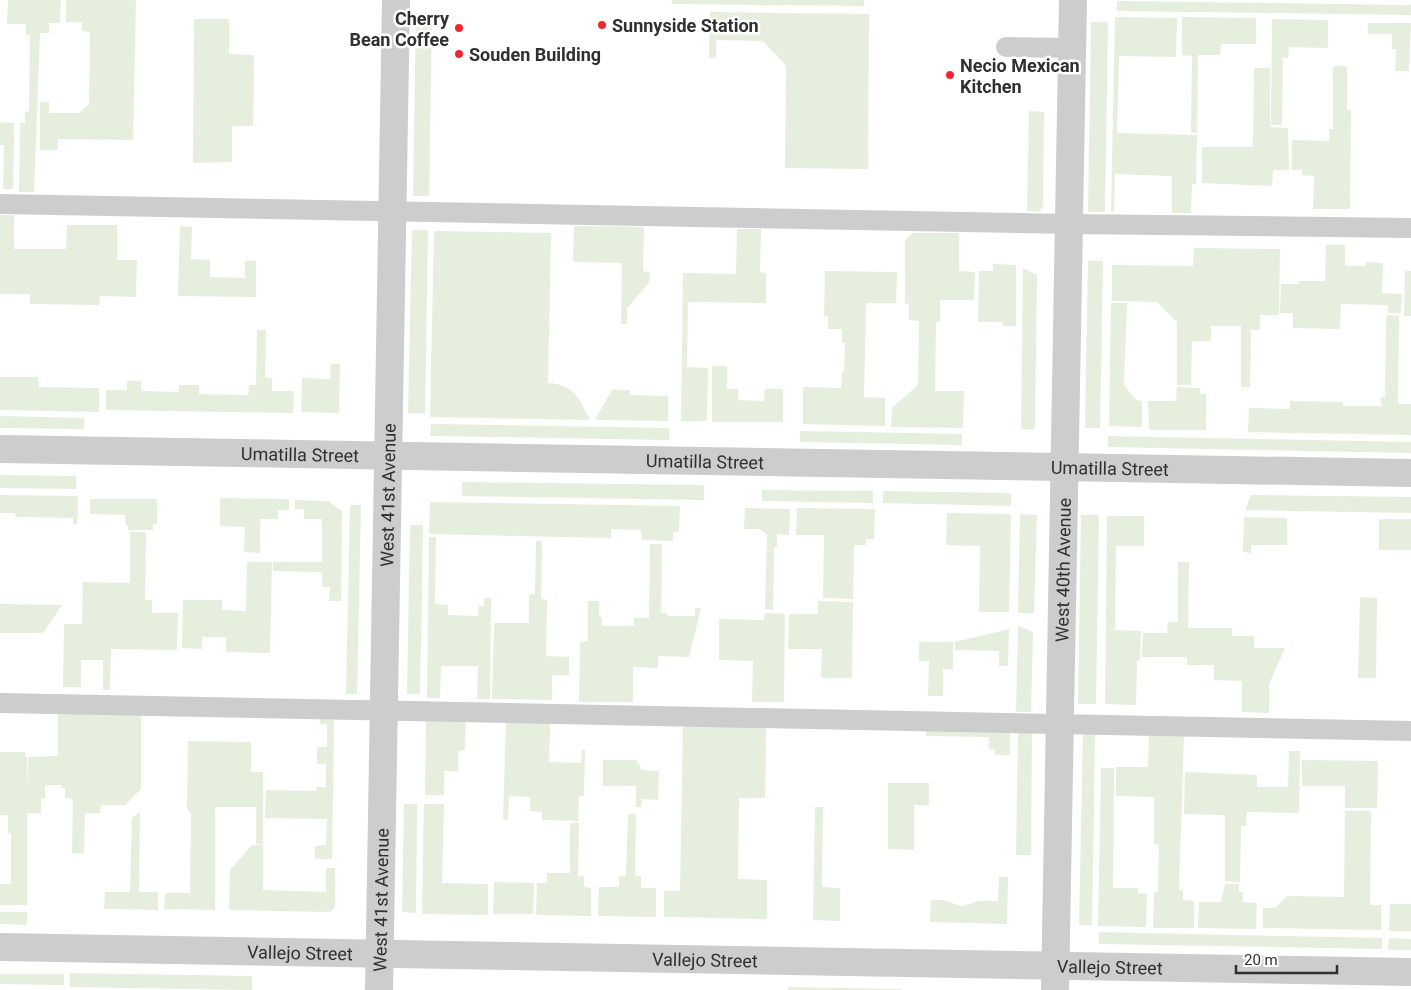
<svg xmlns="http://www.w3.org/2000/svg" width="1411" height="990" font-family="Roboto,sans-serif">
  <style>
    .green { fill: #e6eedd }
    .lines { fill: none; stroke-linecap: round; stroke-linejoin: round }
    .service { stroke: #cdcdcd; stroke-width: 20 }
    .minor { stroke: #cdcdcd; stroke-width: 28 }
    .poi-dot { fill: #f2272e; stroke: #fff; stroke-width: 2 }
    .labels { text-anchor: middle; dominant-baseline: central; stroke-width: 5; stroke-linejoin: round; paint-order: stroke }
    .poi-label { font-size: 18px; font-weight: bold; fill: #303030; stroke: #fff; text-anchor: start }
    .street-label { font-size: 18px; fill: #303030; stroke: #fff }
  </style>
  <rect width="100%" height="100%" fill="#fff"/>
  <path class="green" d="M8,0h53l-1,23h-11v10h-9l-6,159h-15l1,-69h5v-11l4,-1 1,-76h-4v-11h-19z
    M66,0h70l-3,140 -75,-1v11h-18v-48h9v11h30l10,-9 1,-72 -8,-1v-9h-16z
    M672,0h192v6l-192,-2z
    M1117,1l294,4v10l-294,-4z
    M710,12l159,2 -1,155 -83,-1 1,-102 -23,-25 -47,-1v18h-7z
    M416,13h16l-3,183h-16z
    M1115,17l62,1 -1,39 -57,-1 -2,77 80,2 -1,49h-4l-1,29h-19v-37l-57,-2 -1,38 -3,-1z
    M1182,17l74,1v26h-35l-1,11h-22l-1,78 -6,-1 1,-76 -10,-1z
    M194,19h35v35l25,1 -1,71h-21v36l-39,1z
    M1272,19l56,1v28l-39,-1 -1,11h-5l-1,67h-11z
    M1091,22h17l-3,190h-17z
    M1368,23h43l-2,48h-14l1,-22h-4v-15h-24z
    M1333,66h14v44h4l-1,99h-37l1,-33 -12,-1v-5h-10v-30l37,1v-12h4z
    M1254,68h16v59l18,1 1,42h-16l-1,16 -70,-3v-36h51z
    M1029,111l15,1 -1,94 -4,6 -12,-1z
    M0,122l14,1 -1,66h-10l1,-44h-4z
    M0,215h14v34h52l1,-24h50v35h20l-1,37 -36,-1 -1,9 -69,-1v-10h-30z
    M180,226l12,1 -1,32 19,1v17l35,1v-17h11v36l-78,-1z
    M574,226l70,1 -1,44 7,1 -1,11 -22,25v16h-6l1,-61 -49,-1z
    M737,229h24l-1,43 6,1v30l-78,-1 -1,65 21,1 -1,53h-26l2,-148 53,1z
    M412,230h16l-3,183h-17z
    M434,231l117,2 -3,150c27,2 31,15 42,37l-160,-3z
    M913,233h46v38l16,1 -1,28h-34v22h-4l-1,69h29l-1,37 -72,-1 1,-19 26,-23 1,-64 -10,-1v-16l-4,-1v-63z
    M1326,245h19v21h20l1,-4 17,1 -1,30 20,1 -1,19h-13v-8l-47,-1 -1,25 -47,-1v-15h-13l1,-29h17l1,-3h26z
    M1194,248l86,1 -1,66h-19v15h-9l-1,57h-9v-61h-30v15h-19l-1,44h-14v-63l-20,-20 -45,-1v-36l81,1z
    M1088,261h15l-3,167h-15z
    M993,264l23,1v61h-13v-4h-25l1,-51h14z
    M1023,268l14,7 -2,154h-14z
    M825,271l72,1 -1,31h-30l-2,94 21,1v28l-82,-2v-37l38,1 1,-16h2l1,-29h-3v-14h-14v-13h-4z
    M1405,271h6v45h-7z
    M1111,303h16l-3,82 12,15 6,1v26l-33,-1z
    M1386,315l13,1 -1,88h13v31l-163,-3 1,-24 41,1v-8l53,1v4h38v-9h4z
    M257,330h9l-1,48h7v13h22l-1,22 -187,-3v-20h21v-9h14v10l38,1v-7h20v9l49,1 1,-10h7z
    M331,364h9l-1,49 -38,-1 1,-34 28,1z
    M712,366h15v23h11v11l26,1 1,-12h18v33h-71z
    M0,377h38l1,10 60,1v24l-99,-2z
    M1177,387l23,1v6h6v36h-57l-1,-29h28z
    M612,390h18v5l38,1v25l-73,-1z
    M0,416l84,2v11l-84,-1z
    M431,424l238,4v12l-239,-4z
    M800,431l162,3v11l-162,-3z
    M1108,436l303,6v11l-303,-6z
    M0,475l76,1v13l-76,-1z
    M462,482l242,3v15l-242,-4z
    M762,490l111,1v12l-111,-2z
    M883,491l128,2v13l-128,-3z
    M0,495l78,1 -1,28h-4v-6l-57,-1 -1,-4h-15z
    M1251,495l160,2v16l-166,-3z
    M220,498l69,1v11h-11v9h-18v34l-16,-1 1,-25 -25,-1z
    M90,499h67v25h-4v6h-25v-4h-2l-1,-11 -35,-1z
    M295,500l33,1 14,10 -1,90h-12l1,-14h-8v-15l-49,-1v-9h49v-43h-18v-10h-9z
    M430,502l250,4 -1,26h-6v9l-31,-1 -1,-10 -30,-1v9l-182,-4z
    M350,505h11l-4,189h-11z
    M745,508l45,1 -1,26 -12,-1v13h-3l-1,63 -8,-1 2,-75 -8,-5h-15z
    M797,508l78,1 -1,30h-8v6h-12l-1,54 -30,-1 1,-63h-28z
    M947,513l64,1 -2,98h-30l1,-66 -34,-1z
    M1020,514l17,1 -3,98h-16z
    M1081,515h18l-3,189h-18z
    M1107,516h37v30h-28l-1,84 26,1 -1,29h-3l-1,45 -31,-1z
    M1244,517l43,1v27h-36v8l-8,-1z
    M1379,519h32v31h-32z
    M410,525h13l-3,169h-13z
    M130,532h16l-1,68h7v13h26l-1,37 -66,-1 -1,41h-7v-30h-22v27h-18l1,-63h18l1,-42 47,1z
    M429,537h7l-1,67 13,1v10l30,1 1,-10h5v-8h7l-1,101h-13l1,-33h-37l-1,32h-13z
    M536,541h6l-1,58 6,1 -1,56 23,1v18h-17v25l-60,-1 2,-76h35v-28l6,-1z
    M650,544h12l-1,69h6v3h28v-8h6l-12,49 -31,-1v12l-25,-1v35h-54l1,-60 8,-1v-40h11v16h3v9h32v-8h15z
    M247,562h25l-2,91 -44,-1v-15h-24v12l-20,-1 1,-48h39v10l24,1z
    M1178,562h11l-1,66h44v8h22v12h31l-16,36v29l-27,-1v-31l-28,-1v-15h-27v-8h-45l1,-24h24l1,-11h10z
    M1360,597l17,1 -1,80h-18z
    M818,601l35,1 -1,76h-31l1,-29h-34l1,-35h29z
    M0,604l62,1 -19,28h-43z
    M765,613l20,1 -1,88h-32l1,-41 -34,-1v-41l45,1z
    M1018,626l15,6 -2,80h-15z
    M1009,629l-1,37h-9v-15l-44,-1v-8z
    M919,642h34v27h-10v27h-15l1,-35h-10z
    M58,712l83,2v75l-16,16h-24l-1,8h-15l-1,40h-12l1,-54 -8,-1v-10h-3l-1,-3h-16v13l-4,1v14h-14v92h-27v-21h11v-51h-3v-18h-8v-63h25v5h2v39l1,-39 30,-1z
    M320,719l14,1 -2,139h-17v-13l11,-1 1,-26 -62,-1 1,-28 50,1 1,-4h9v-23h-9v-17h10v-22l-7,-1z
    M426,719l40,1 -1,30 -7,1v20h-14v24h-19z
    M506,720l44,1 -1,41 32,1 1,-13h3l-1,46h-5l-1,25 -36,-1v-8l-12,-1v-14l-21,-1 -1,24 -5,-1z
    M683,725l83,2 -1,71h-26l-1,81 29,1v39l-103,-2v-26h16z
    M926,726l84,2v27h-15v-6h-6v-12l-63,-1z
    M1018,730h14l-1,125h-15z
    M1083,731h12l-3,194h-13z
    M1149,733l35,1 -5,156 4,1v9l11,1v27h-41l1,-36h4l1,-47 -5,-1v-47l-38,-1v-29h32z
    M188,741l63,1v30h12v72h-7v-37h-41v103l-51,-1 1,-16h25l1,-80 -4,-5z
    M1289,751h11l-1,62 -52,-1 -1,14h-5l-1,56 -15,-1v-66l-41,-1 1,-42 72,3v12h31z
    M603,760h34v4h3l1,6 18,1 -1,29 -16,-1 -1,8h-5v-21h-33z
    M1302,760l76,1 -1,47h-32v-22h-43z
    M1101,768h13l-1,120h25v6l9,-1 -1,34 -48,-1z
    M888,783h41v22h-15v45l-26,-1z
    M404,804h13l-1,109 -14,-1z
    M424,804h20l-2,79 46,1v31l-66,-1z
    M815,807h8l-1,80 18,1v33l-27,-1z
    M1345,811h26l-1,94h11v25l-118,-2v-20h12l12,-12 57,1z
    M140,812l-1,80h19v18l-54,-1 1,-17h25l2,-74z
    M628,814h8l-1,62h6v12h15v29l-58,-1 1,-29h20v-11h7z
    M570,823h9l-1,53h6v11l7,1v28l-55,-1 1,-32h10v-10h23z
    M252,845h11v45l63,2v-24h9v39l-5,5 -101,-2 1,-40z
    M999,877h9l-1,47 -77,-2 1,-22h11l20,6 17,-5h19z
    M494,882l40,1 -1,31h-40z
    M1225,884h14v8h4v10l14,1 -1,26 -58,-1 1,-26h22z
    M1390,904h21v27h-22z
    M0,912h27v13l-27,-1z
    M1099,932l283,6v11l-283,-5z
    M1389,938l22,1v11h-23z
    M70,973l182,3v14l-182,-3z
    M0,974h64v11l-64,-1z
    M788,987l114,2v1h-114z"/>
  <g class="lines">
    <path class="service" d="M1006,47l66,1
      M0,204l1069,20 342,4
      M0,703l1411,28"/>
    <g class="minor">
      <path id="s1" d="M0,449l1411,24"/>
      <path id="s2" d="M0,947l1411,25"/>
      <path id="s3" d="M379,990l17,-990"/>
      <path id="s4" d="M1055,990l18,-990"/>
    </g>
  </g>
  <g class="poi-dot">
    <circle cx="602" cy="25" r="5"/>
    <circle cx="459" cy="28" r="5"/>
    <circle cx="459" cy="54" r="5"/>
    <circle cx="950" cy="75" r="5"/>
  </g>
  <g class="labels">
    <g class="poi-label">
      <text x="449" y="18" text-anchor="end">Cherry<tspan x="449" dy="21">Bean Coffee</tspan></text>
      <text x="612" y="25">Sunnyside Station</text>
      <text x="469" y="54">Souden Building</text>
      <text x="960" y="65">Necio Mexican<tspan x="960" dy="21">Kitchen</tspan></text>
    </g>
    <g class="street-label">
      <text stroke="none"><textPath href="#s1" startOffset="300">Umatilla Street</textPath></text>
      <text stroke="none"><textPath href="#s1" startOffset="705">Umatilla Street</textPath></text>
      <text stroke="none"><textPath href="#s1" startOffset="1110">Umatilla Street</textPath></text>
      <text stroke="none"><textPath href="#s3" startOffset="495">West 41st Avenue</textPath></text>
      <text stroke="none"><textPath href="#s4" startOffset="420">West 40th Avenue</textPath></text>
      <text stroke="none"><textPath href="#s3" startOffset="90">West 41st Avenue</textPath></text>
      <text stroke="none"><textPath href="#s2" startOffset="300">Vallejo Street</textPath></text>
      <text stroke="none"><textPath href="#s2" startOffset="705">Vallejo Street</textPath></text>
      <text stroke="none"><textPath href="#s2" startOffset="1110">Vallejo Street</textPath></text>
    </g>
  </g>
  <path d="M1236 965v8h101v-8" fill="none" stroke="#303030" stroke-width="2.5"/>
  <text x="1244" y="965" font-size="15" fill="#303030" stroke="#ffffff" stroke-width="4" paint-order="stroke">20 m</text>
</svg>
